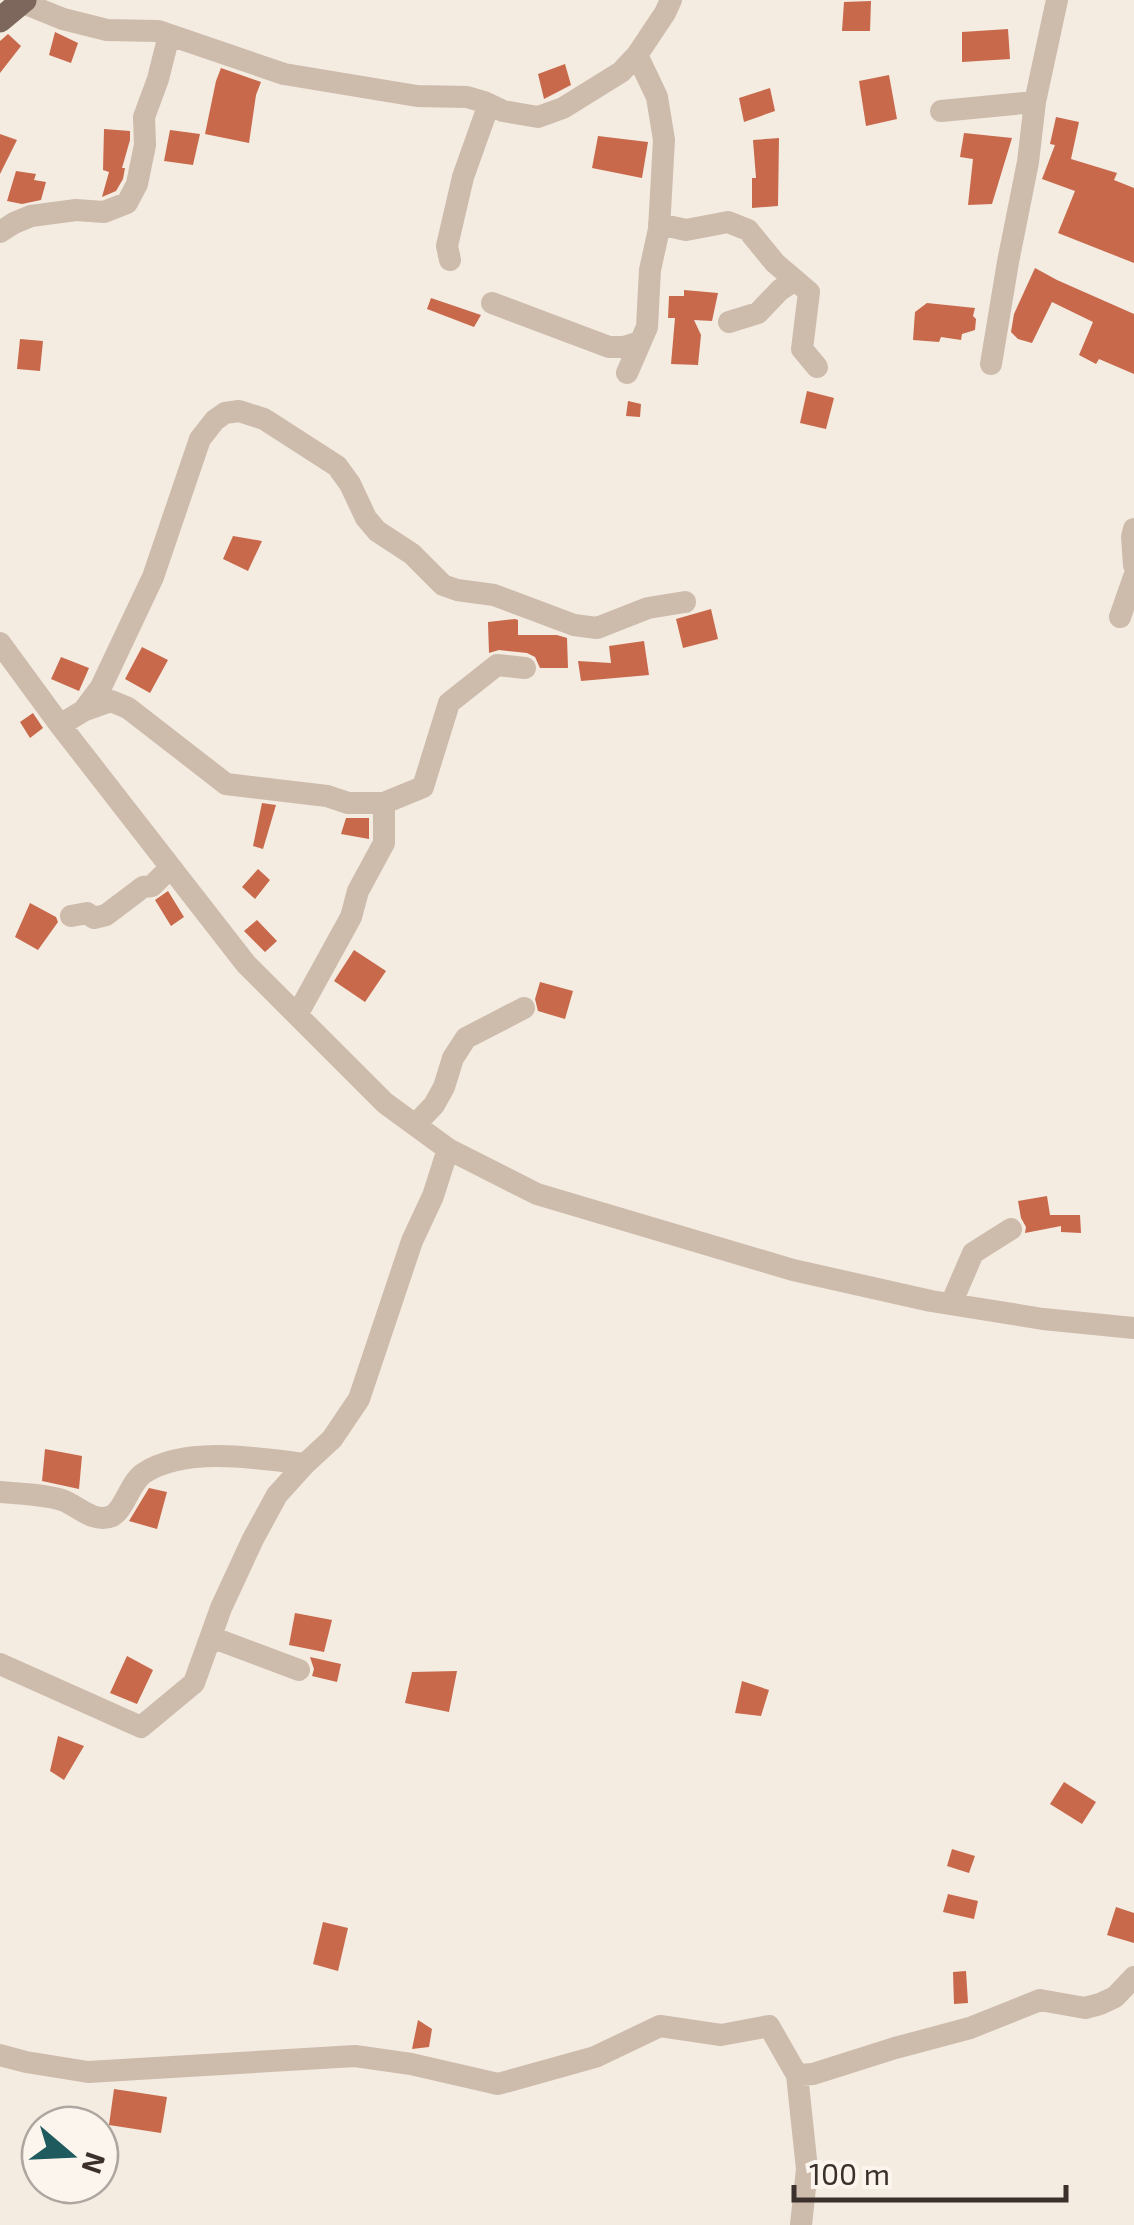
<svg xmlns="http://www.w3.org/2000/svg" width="1134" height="2225" font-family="'Exo 2',sans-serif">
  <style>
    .building { fill: #c8694b }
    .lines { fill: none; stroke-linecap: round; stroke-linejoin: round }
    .minor { stroke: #cdbbac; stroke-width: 22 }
    .major { stroke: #7d675c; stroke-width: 25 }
  </style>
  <rect width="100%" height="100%" fill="#f4ebe1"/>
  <path class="building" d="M871,1l-1,30h-28l2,-29z
    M1008,29l2,30 -48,3v-30z
    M55,32l23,11 -7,20 -22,-8z
    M8,34l13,12 -21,27v-32z
    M565,64l6,21 -27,14 -6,-25z
    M221,68l40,14 -5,13 -7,48 -44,-9 11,-53z
    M889,75l8,44 -31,7 -7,-45z
    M770,88l5,23 -31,11 -5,-24z
    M1056,117l23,5 -8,37 46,14 -3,7 20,8v75l-76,-30 17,-42 -33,-12 13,-34 -5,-1z
    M104,129l26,2v9l-8,28h3l-2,11 -7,12 -14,6 7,-25 -6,-2z
    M170,130l30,4 -7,31 -29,-4z
    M964,133l48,5 -20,66 -24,1 5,-46 -13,-2z
    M0,134l17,6 -17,34z
    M598,136l50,6 -6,36 -50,-10z
    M779,138l-1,68 -26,2v-30h4l-3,-38z
    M16,171l20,3 -2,6 12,2 -5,18 -19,4 -15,-3z
    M1035,268l22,12 77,34v60l-35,-15 -3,5 -17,-9 14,-33 -41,-20 -20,41 -14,-4 -7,-7 3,-18z
    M684,290l34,3 -6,28 -18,-1 7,15 -3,30 -27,-1 4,-46h-7l1,-22h15z
    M431,298l50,17 -7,12 -47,-18z
    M927,303l48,5 -2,8 3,3 -1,11 -13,4 -1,6 -20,-3 -2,5 -26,-2 2,-28z
    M20,339l23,2 -3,30 -23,-2z
    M807,391l27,7 -8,31 -26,-6z
    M628,401l13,3 -1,13 -14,-1z
    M233,536l29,5 -14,30 -25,-12z
    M711,609l7,30 -35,9 -7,-29z
    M515,619l3,1v15h39l10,3 1,30h-28l-5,-11 -8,-4 -28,-3 -10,3 -1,-31z
    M644,641l5,34 -68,6 -3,-20 33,2 -2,-17z
    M142,647l26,13 -18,33 -25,-14z
    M61,657l28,11 -10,23 -28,-12z
    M33,713l10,15 -13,10 -10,-16z
    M262,803l14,2 -13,44 -10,-3z
    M346,818h23v21l-28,-5z
    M258,869l12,11 -15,19 -13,-12z
    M168,891l16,26 -13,9 -16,-26z
    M30,903l26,14 2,5 -20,28 -23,-13z
    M257,920l20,21 -12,11 -21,-21z
    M354,950l32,21 -21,31 -31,-21z
    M540,982l33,9 -8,28 -27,-8 -3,-12z
    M1047,1196l3,19h30l1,18 -20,-1v-6l-36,7 1,-6 -5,-9 -3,-17z
    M45,1449l37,7 -3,33 -37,-8z
    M149,1488l18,4 -10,37 -28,-8z
    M295,1613l37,7 -8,32 -35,-7z
    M127,1656l26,14 -16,34 -27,-11z
    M310,1657l31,7 -4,18 -25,-6 2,-7z
    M457,1671l-8,41 -44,-9 7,-31z
    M742,1681l27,9 -8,26 -26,-3z
    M58,1736l26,10 -20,34 -14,-9z
    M1064,1782l32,20 -14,22 -32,-20z
    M952,1849l23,7 -6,17 -22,-7z
    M948,1894l30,7 -4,18 -31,-7z
    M1116,1907l18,6v30l-27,-8z
    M323,1922l25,6 -10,43 -25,-7z
    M966,1971l2,32 -14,1 -1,-32z
    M418,2020l14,9 -3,18 -17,2z
    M114,2089l53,8 -6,36 -52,-8z"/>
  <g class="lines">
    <path class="minor" d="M21,2l42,17 44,11 51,1 126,43 133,22 50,1 17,5 19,9 35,6 25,-9 58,-36 16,-17 28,-42 6,-13
      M941,111l94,-9
      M659,224l27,6 42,-8 20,8 27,33 34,29 -7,57 15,18
      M0,232l14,-9 17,-7 45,-6 28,2 23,-9 10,-19 8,-39 -1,-28 14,-38 11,-44
      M450,260l-3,-14 16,-69 26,-73
      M492,303l117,44h15l16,-5
      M729,322l29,-9 22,-23 15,-10
      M991,364l17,-102 20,-100 7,-60 22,-102
      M627,373l20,-46 3,-57 9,-41 5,-89 -7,-43 -20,-42
      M1134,529l-2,8 2,28
      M1120,617l14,-40
      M0,643l60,82 186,239 139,139 63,46 89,45 256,76 138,31 112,18 91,9
      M83,711l28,-10 17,7 98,76 101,12 21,7h36
      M60,725l23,-14 18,-24 52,-110 47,-138 15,-19 10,-7 14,-2 25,8 73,47 13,18 16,34 11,13 35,23 31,31 14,5 37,5 80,30 23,3 51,-20 37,-6
      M71,916l16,-3 7,5 12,-3 37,-28 9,-1 18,-18
      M297,1015l54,-98 7,-26 26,-48v-40l39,-16 26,-84 48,-38 28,3
      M415,1125l19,-20 10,-18 9,-29 13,-20 58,-30
      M951,1304l22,-51 38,-24
      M0,1492c20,2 43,2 62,8 15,5 31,24 50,16 13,-7 18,-34 32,-43 42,-27 114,-15 161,-9
      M211,1637l88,33
      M0,1664l141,63 53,-44 27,-75 32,-69 24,-44 28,-31 27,-25 27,-40 53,-158 21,-45 15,-47
      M0,2055l26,7 62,10 267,-16 56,8 87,20 97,-27 65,-31 61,9 48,-9 28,49 16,-1 82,-26 75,-20 70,-28 45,8 15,-4 15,-7 19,-20
      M797,2075l10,94 -6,56"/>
    <path class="major" d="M0,20l24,-20"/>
  </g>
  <g transform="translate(70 2155) rotate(109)"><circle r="48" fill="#fbf5ee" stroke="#aea6a0" stroke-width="2.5"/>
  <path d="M0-8L18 38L0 25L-18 38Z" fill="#1f5a5e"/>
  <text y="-15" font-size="28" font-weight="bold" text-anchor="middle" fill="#3b302b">N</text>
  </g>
  <path d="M794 2185v15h272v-15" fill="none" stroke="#3b302b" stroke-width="5"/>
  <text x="809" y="2185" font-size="30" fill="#3b302b" stroke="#fbf5ee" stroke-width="8" paint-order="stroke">100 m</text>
</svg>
